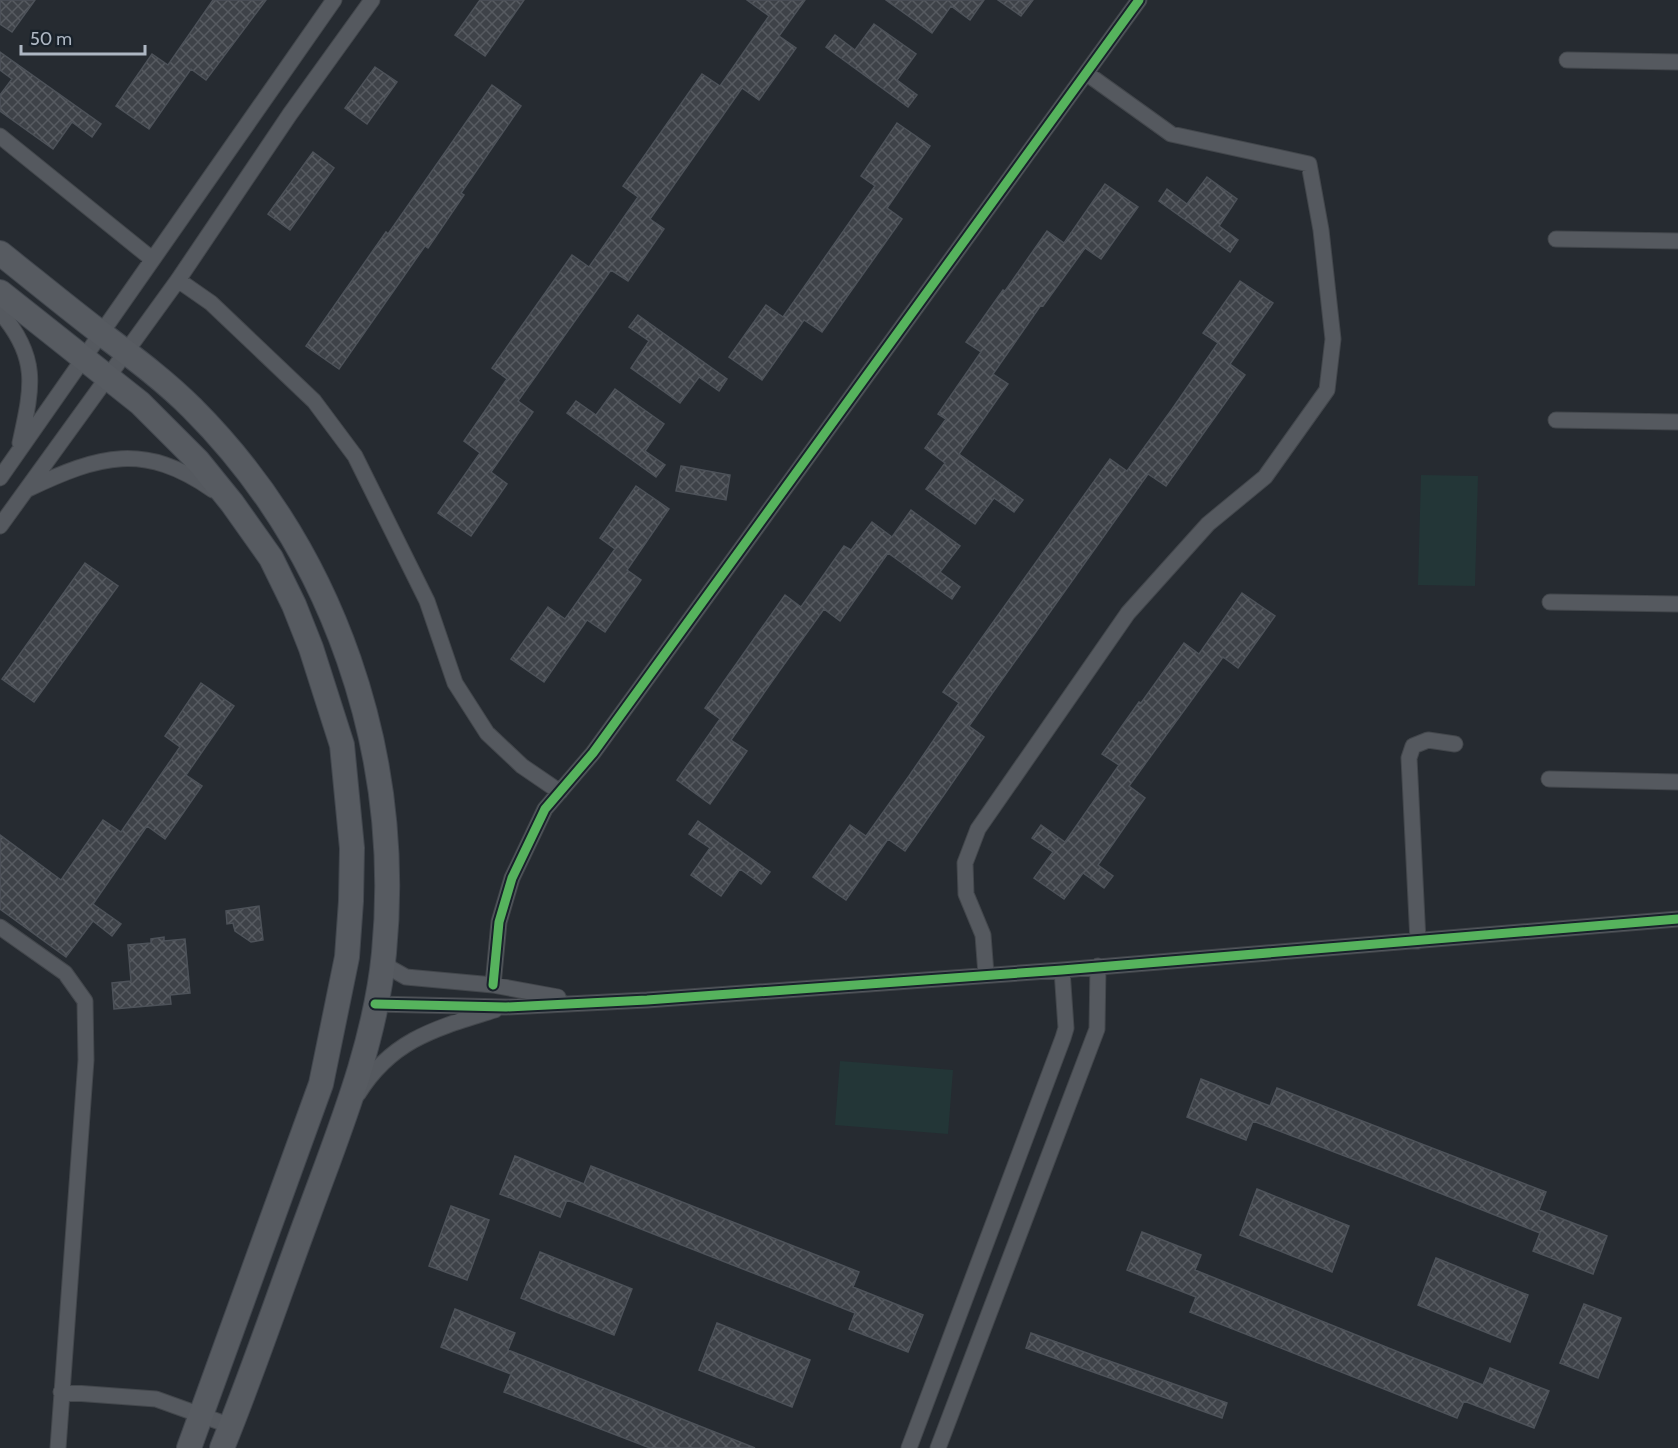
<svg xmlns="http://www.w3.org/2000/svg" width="1678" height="1448" font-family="Cabin,sans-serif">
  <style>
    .pitch { fill: #233637 }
    .building { fill: url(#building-cross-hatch); stroke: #4d5259; stroke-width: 1.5 }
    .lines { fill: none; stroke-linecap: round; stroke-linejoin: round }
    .minor-casing { stroke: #43474c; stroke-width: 17 }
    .primary-casing { stroke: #42474e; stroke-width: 26 }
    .minor { stroke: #55595f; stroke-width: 15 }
    .primary { stroke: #575b61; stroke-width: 24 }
    .cycleway-casing { stroke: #19222b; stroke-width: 13 }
    .cycleway { stroke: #56b35d; stroke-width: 9 }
  </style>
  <defs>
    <pattern id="building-cross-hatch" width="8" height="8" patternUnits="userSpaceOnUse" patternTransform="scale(1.5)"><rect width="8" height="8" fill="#3e4248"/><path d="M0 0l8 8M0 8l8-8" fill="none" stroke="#575b61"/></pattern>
  </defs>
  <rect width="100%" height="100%" fill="#262b31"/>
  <path class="pitch" d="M1421,475l57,1 -3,110 -57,-1z
    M840,1061l113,9 -5,64 -113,-9z"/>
  <path class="building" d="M0,0h35l-23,32 -12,-8z
    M213,0h53l-60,80 -15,-11 -42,60 -33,-23 36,-52 16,11z
    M480,0h44l-39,56 -30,-21z
    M747,0h58l-26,36 17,12 -37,52 -17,-12 -92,131 14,10 -36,52 -17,-11 -93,131 15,11 -42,60 16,12 -36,52 -33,-23 42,-60 -16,-12 43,-62 -15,-11 80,-113 17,12 49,-70 -15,-11 79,-112 18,12 49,-70z
    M886,0h98l-14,20 -19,-14 -19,27z
    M998,0h35l-12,16z
    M874,24l42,30 -19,26 20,15 -9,12 -82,-60 9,-12 20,15z
    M0,52l101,72 -9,13 -20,-15 -19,27 -53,-38v-16l12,-16 -12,-9z
    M375,67l22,15 -30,42 -22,-16z
    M492,85l29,21 -60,87 3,2 -36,53 -3,-2 -86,123 -33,-23 80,-114 2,2z
    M897,123l33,23 -43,62 15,11 -80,113 -18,-12 -42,60 -33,-23 37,-52 17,12 92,-131 -14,-10z
    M313,152l21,16 -44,62 -22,-16z
    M1207,177l30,22 -18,27 19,14 -8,12 -71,-51 8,-12 20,15z
    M1105,184l33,23 -37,52 -16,-11 -42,58 -2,-1 -48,69 15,10 -49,70 64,46 -9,12 -20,-14 -19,26 -49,-35 19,-26 -20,-15 21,-29 -8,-5 43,-62 -15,-10 37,-52 2,1 42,-60 17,12z
    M1240,281l33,22 -43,61 15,11 -79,111 -18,-12 -179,252 15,11 -79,114 -17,-12 -42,61 -33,-23 37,-52 16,11 43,-60 50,-73 -16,-11 167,-233 17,12 43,-59 48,-69 -15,-10z
    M638,315l89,64 -8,12 -20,-14 -19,26 -49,-35 18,-27 -20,-14z
    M615,389l49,35 -19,27 20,14 -9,12 -89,-64 9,-12 20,14z
    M681,466l49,9 -4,25 -50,-9z
    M636,486l33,23 -42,61 14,10 -36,52 -18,-12 -43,62 -33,-23 37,-52 17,12 50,-70 -15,-11z
    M911,510l49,36 -20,26 20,15 -8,12 -64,-46 -48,68 -16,-12 -44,61 -49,70 16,11 -37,53 -33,-24 43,-61 -15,-11 80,-113 16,12 43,-61 7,4 21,-28 20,15z
    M85,563l33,23 -84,116 -32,-23z
    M1242,593l33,23 -37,52 -15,-11 -94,129 16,12 -47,67 15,11 -9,12 -21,-15 -19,26 -30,-21 19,-26 -21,-14 9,-13 24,17 54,-77 -17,-11 37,-52 2,1 43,-60 15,11z
    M201,683l33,23 -48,69 16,11 -37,53 -18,-13 -54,78 28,20 -9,12 -19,-15 -27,36 -66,-48v-74l61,45 42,-60 18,12 59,-85 -15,-11z
    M698,821l72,51 -9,12 -21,-15 -19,27 -30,-21 19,-27 -21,-14z
    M259,906l4,34 -12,2 -16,-11 -2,-8 -6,1 -1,-13z
    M164,937v4l21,-2 5,54 -20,2 1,9 -57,5 -2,-26 19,-2 -3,-36 23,-2v-4z
    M1201,1079l69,27 7,-18 269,104 -7,18 68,26 -14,38 -60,-23 7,-18 -148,-59 -139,-53 -7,19 -59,-23z
    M515,1156l69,28 7,-18 268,106 -6,15 70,28 -15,37 -59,-23 6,-16 -288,-113 -7,17 -60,-23z
    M1257,1189l92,37 -17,46 -92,-37z
    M451,1206l38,14 -22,60 -38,-14z
    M1142,1232l59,23 -6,15 206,83 82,32 7,-17 59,23 -15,37 -70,-27 -7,17 -267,-106 6,-15 -69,-27z
    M540,1252l92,37 -18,46 -93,-37z
    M1436,1258l92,37 -18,47 -92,-37z
    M1584,1304l37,14 -23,60 -38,-15z
    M455,1309l60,24 -7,17 247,98h-105l-146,-56 7,-18 -70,-27z
    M717,1323l93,37 -18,47 -93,-37z
    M1031,1333l196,70 -5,15 -196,-70z"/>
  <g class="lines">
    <defs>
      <path id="minor" d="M1567,60l111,2
        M0,136l152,123
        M1556,239l122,2
        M178,280l33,23 103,98 41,55 72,145 28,82 32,50 35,33 38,26
        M0,312c40,46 32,76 20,131
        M1556,420l122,2
        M0,478l334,-478
        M28,489c72,-34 116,-47 185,1
        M0,526l178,-246 112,-166 82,-114
        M1550,602l128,2
        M1549,779l129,3
        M0,927l65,46 20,28 1,59 -28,388
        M1418,941l-9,-183 4,-12 15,-6 27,4
        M384,955l6,13 16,9 87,8 65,12
        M986,974l-3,-39 -17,-41 -1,-31 13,-34 150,-216 80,-89 57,-47 62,-87 6,-51 -12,-109 -12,-66 -138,-30 -85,-61
        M493,985l6,-63 13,-44 33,-69 48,-56 546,-753
        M375,1004l131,3 141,-7 415,-30 616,-51
        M358,1094c34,-55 79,-66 137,-84
        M61,1392l95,7 75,27
        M909,1448l154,-410 3,-10 -4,-58
        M938,1448l159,-419 1,-63"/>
      <path id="primary" d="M0,253c34,27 68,55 102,81 32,24 62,46 90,74 143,143 211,346 192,545 -9,92 -45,178 -76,263 -29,78 -55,156 -86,232
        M0,292l140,111 58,58 34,42 39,55 23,47 17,43 31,97 10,103 -1,53 -4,56 -26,127 -132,364"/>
    </defs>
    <use href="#minor" class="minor-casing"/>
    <use href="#primary" class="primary-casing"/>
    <use href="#minor" class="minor"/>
    <use href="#primary" class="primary"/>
    <defs>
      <path id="cycleway" d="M493,985l6,-63 13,-44 33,-69 48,-56 546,-753
        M375,1004l131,3 141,-7 415,-30 616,-51"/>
    </defs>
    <use href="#cycleway" class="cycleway-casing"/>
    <use href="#cycleway" class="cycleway"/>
  </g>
  <path d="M21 45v9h124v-9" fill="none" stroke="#aeb7c3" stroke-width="3"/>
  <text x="30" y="45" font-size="18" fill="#aeb7c3" stroke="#19222b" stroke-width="4.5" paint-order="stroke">50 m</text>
</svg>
